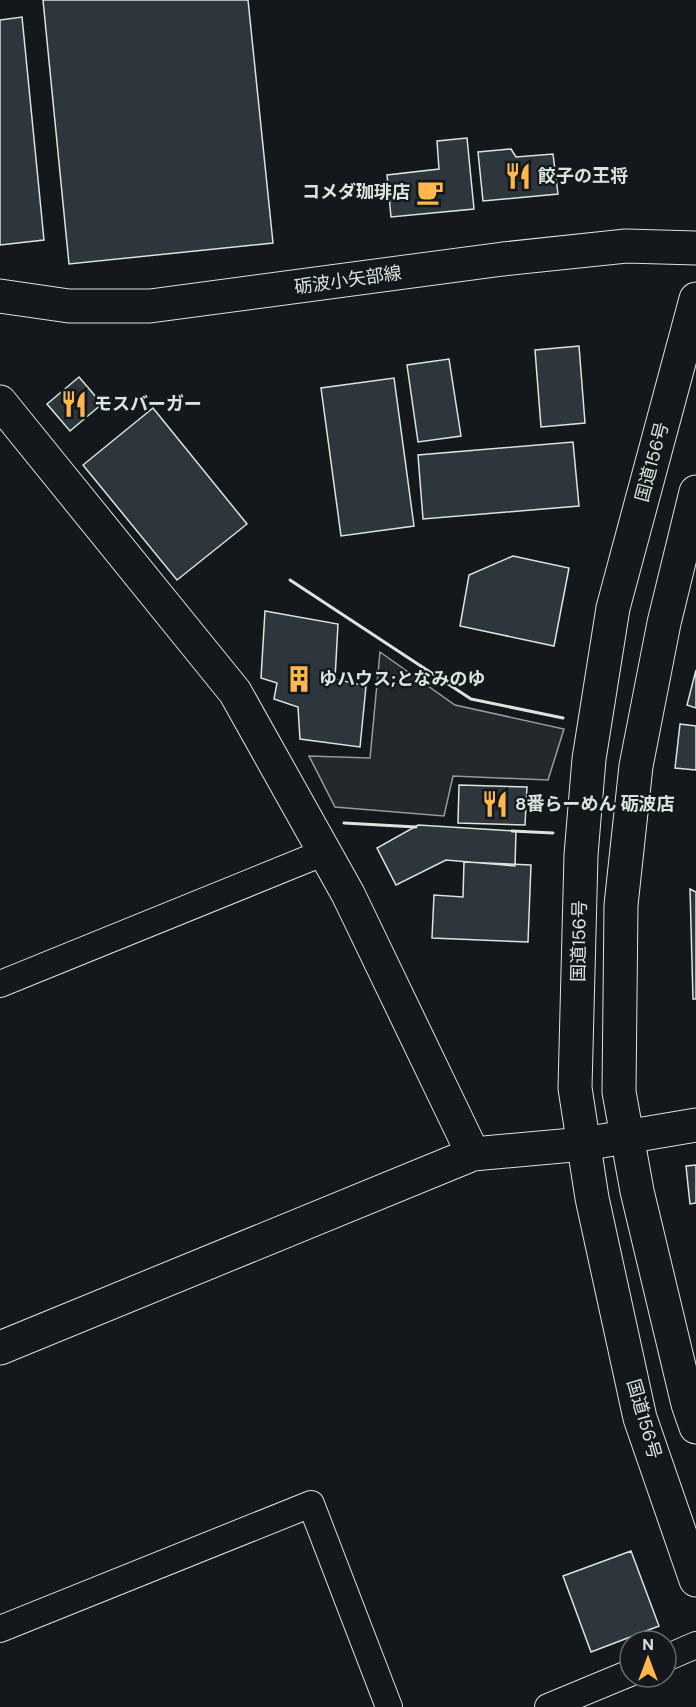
<svg xmlns="http://www.w3.org/2000/svg" width="696" height="1707" font-family="'DM Sans','Noto Sans JP',sans-serif">
  <style>
    .parking { fill: #24282b; stroke: #939e99; stroke-width: 1.5 }
    .building { fill: #2c363c; stroke: #d8e6dc; stroke-width: 1.5 }
    .lines { fill: none; stroke-linecap: round; stroke-linejoin: round }
    .street-casing { stroke: #d8e6dc; stroke-width: 28 }
    .secondary-casing { stroke: #d8e6dc; stroke-width: 35 }
    .primary-casing { stroke: #d8e6dc; stroke-width: 35 }
    .highway-casing { stroke: #d8e6dc; stroke-width: 35 }
    .street { stroke: #14181c; stroke-width: 26 }
    .secondary { stroke: #14181c; stroke-width: 33 }
    .primary { stroke: #14181c; stroke-width: 33 }
    .highway { stroke: #14181c; stroke-width: 33 }
    .wall { stroke: #d8e6dc; stroke-width: 3 }
    .labels { text-anchor: middle; dominant-baseline: central; stroke-width: 4.5; stroke-linejoin: round; paint-order: stroke }
    .poi-label { font-size: 18px; font-weight: bold; fill: #d8e6dc; stroke: #14181c; text-anchor: start }
    .street-label { font-size: 18px; fill: #d8e6dc; stroke: #14181c }
  </style>
  <rect width="100%" height="100%" fill="#14181c"/>
  <path class="parking" d="M380,652l75,53 109,24 -16,51 -95,-4 -9,40 -109,-9 -26,-51 61,2z"/>
  <path class="building" d="M43,0h205l25,243 -204,21z
    M22,17l22,223 -44,5v-225z
    M467,138l7,71 -83,8 -4,-42 52,-6 -2,-28z
    M511,149l5,8 37,-3 5,40 -75,7 -5,-49z
    M579,346l6,77 -44,4 -6,-77z
    M449,359l12,77 -43,6 -11,-77z
    M79,377l23,27 -32,27 -23,-27z
    M394,378l20,148 -73,10 -20,-148z
    M153,408l94,116 -70,56 -94,-115z
    M573,442l6,64 -156,13 -5,-64z
    M513,556l56,12 -15,78 -94,-20 9,-51z
    M265,611l73,13 -3,55 31,7 -6,61 -60,-8 -2,-32 -24,-8 3,-16 -16,-5z
    M696,670v38l-9,-3z
    M680,724l16,2v44l-21,-2z
    M459,785l68,2 -2,38 -67,-2z
    M418,825l98,6 -1,35 -69,-6 -50,25 -19,-37z
    M464,862l67,3 -3,77 -96,-4 2,-43 29,2z
    M690,889l6,3v107h-3z
    M696,1165v38l-6,1 -4,-38z
    M631,1551l28,75 -68,26 -28,-76z"/>
  <g class="lines">
    <defs>
      <path id="street" d="M0,984l325,-132
        M0,1629l311,-125 78,203
        M666,1658l30,-13
        M548,1707l82,-34"/>
      <path id="secondary" d="M0,402l235,290 113,202 125,260 111,-10 112,-19
        M0,1348l473,-194"/>
      <path id="primary" d="M0,296l69,10h81l353,-47 123,-13 70,2"/>
      <path id="highway" d="M696,299l-83,309 -24,151 -8,96 -6,233 17,110 48,220 56,162
        M696,492l-32,131 -28,143 -15,139 -2,187 18,99 51,213 8,23"/>
    </defs>
    <use href="#street" class="street-casing"/>
    <use href="#secondary" class="secondary-casing"/>
    <use href="#primary" class="primary-casing"/>
    <use href="#highway" class="highway-casing"/>
    <use href="#street" class="street"/>
    <use href="#secondary" class="secondary"/>
    <use href="#primary" class="primary"/>
    <use href="#highway" class="highway"/>
    <path class="wall" d="M290,580l181,119 92,19
      M344,823l72,4
      M512,831l41,2"/>
  </g>
  <defs>
    <symbol id="restaurant-bare" viewBox="-9 -9 18 18"><path d="M-5-6h1v4h1v-4h1v4h1v-4h1v5L-1.5 .5V6h-2V.5L-5-1ZM5-6V6H3V1.5H1.5Q1.5-4 5-6Z" fill="#ffb74d" stroke="#14181c" stroke-width="2.5" paint-order="stroke"/></symbol>
    <symbol id="cafe-bare" viewBox="-9 -9 18 18"><path d="M-5.5-4.5H6V0H3Q3 3.5 0 3.5H-2.5Q-5.5 3.5-5.5 0ZM3-3.2v2h1.7v-2ZM-6 4.5H4V6H-6Z" fill="#ffb74d" stroke="#14181c" stroke-width="2.5" paint-order="stroke"/></symbol>
    <symbol id="building-bare" viewBox="-9 -9 18 18"><path d="M-4-6H4V6H1V3H-1V6H-4ZM-2.5-4.3h1.7v1.8h-1.7ZM.8-4.3h1.7v1.8H.8ZM-2.5-1h1.7V.8h-1.7ZM.8-1h1.7V.8H.8Z" fill="#ffb74d" stroke="#14181c" stroke-width="2.5" paint-order="stroke"/></symbol>
  </defs>
  <g fill-rule="evenodd">
    <use href="#restaurant-bare" x="499" y="157" width="38" height="38"/>
    <use href="#cafe-bare" x="411" y="173" width="38" height="38"/>
    <use href="#restaurant-bare" x="55" y="385" width="38" height="38"/>
    <use href="#building-bare" x="280" y="660" width="38" height="38"/>
    <use href="#restaurant-bare" x="476" y="785" width="38" height="38"/>
  </g>
  <g class="labels">
    <g class="poi-label">
      <text x="538" y="176">餃子の王将</text>
      <text x="410" y="192" text-anchor="end">コメダ珈琲店</text>
      <text x="94" y="404">モスバーガー</text>
      <text x="319" y="679">ゆハウス;となみのゆ</text>
      <text x="515" y="804">8番らーめん 砺波店</text>
    </g>
    <g class="street-label">
      <text transform="translate(348 280) rotate(-8)">砺波小矢部線</text>
      <text transform="translate(652 462) rotate(-75)">国道156号</text>
      <text transform="translate(579 941) rotate(-89)">国道156号</text>
      <text transform="translate(644 1419) rotate(74)">国道156号</text>
    </g>
  </g>
  <g transform="translate(648 1659)"><circle r="28" fill="#14181c" stroke="#626a69" stroke-width="1.5"/>
  <path d="M0-4.5L10 22L0 15L-10 22Z" fill="#ffb74d"/>
  <text y="-9" font-size="16" font-weight="bold" text-anchor="middle" fill="#d8e6dc">N</text>
  </g>
</svg>
